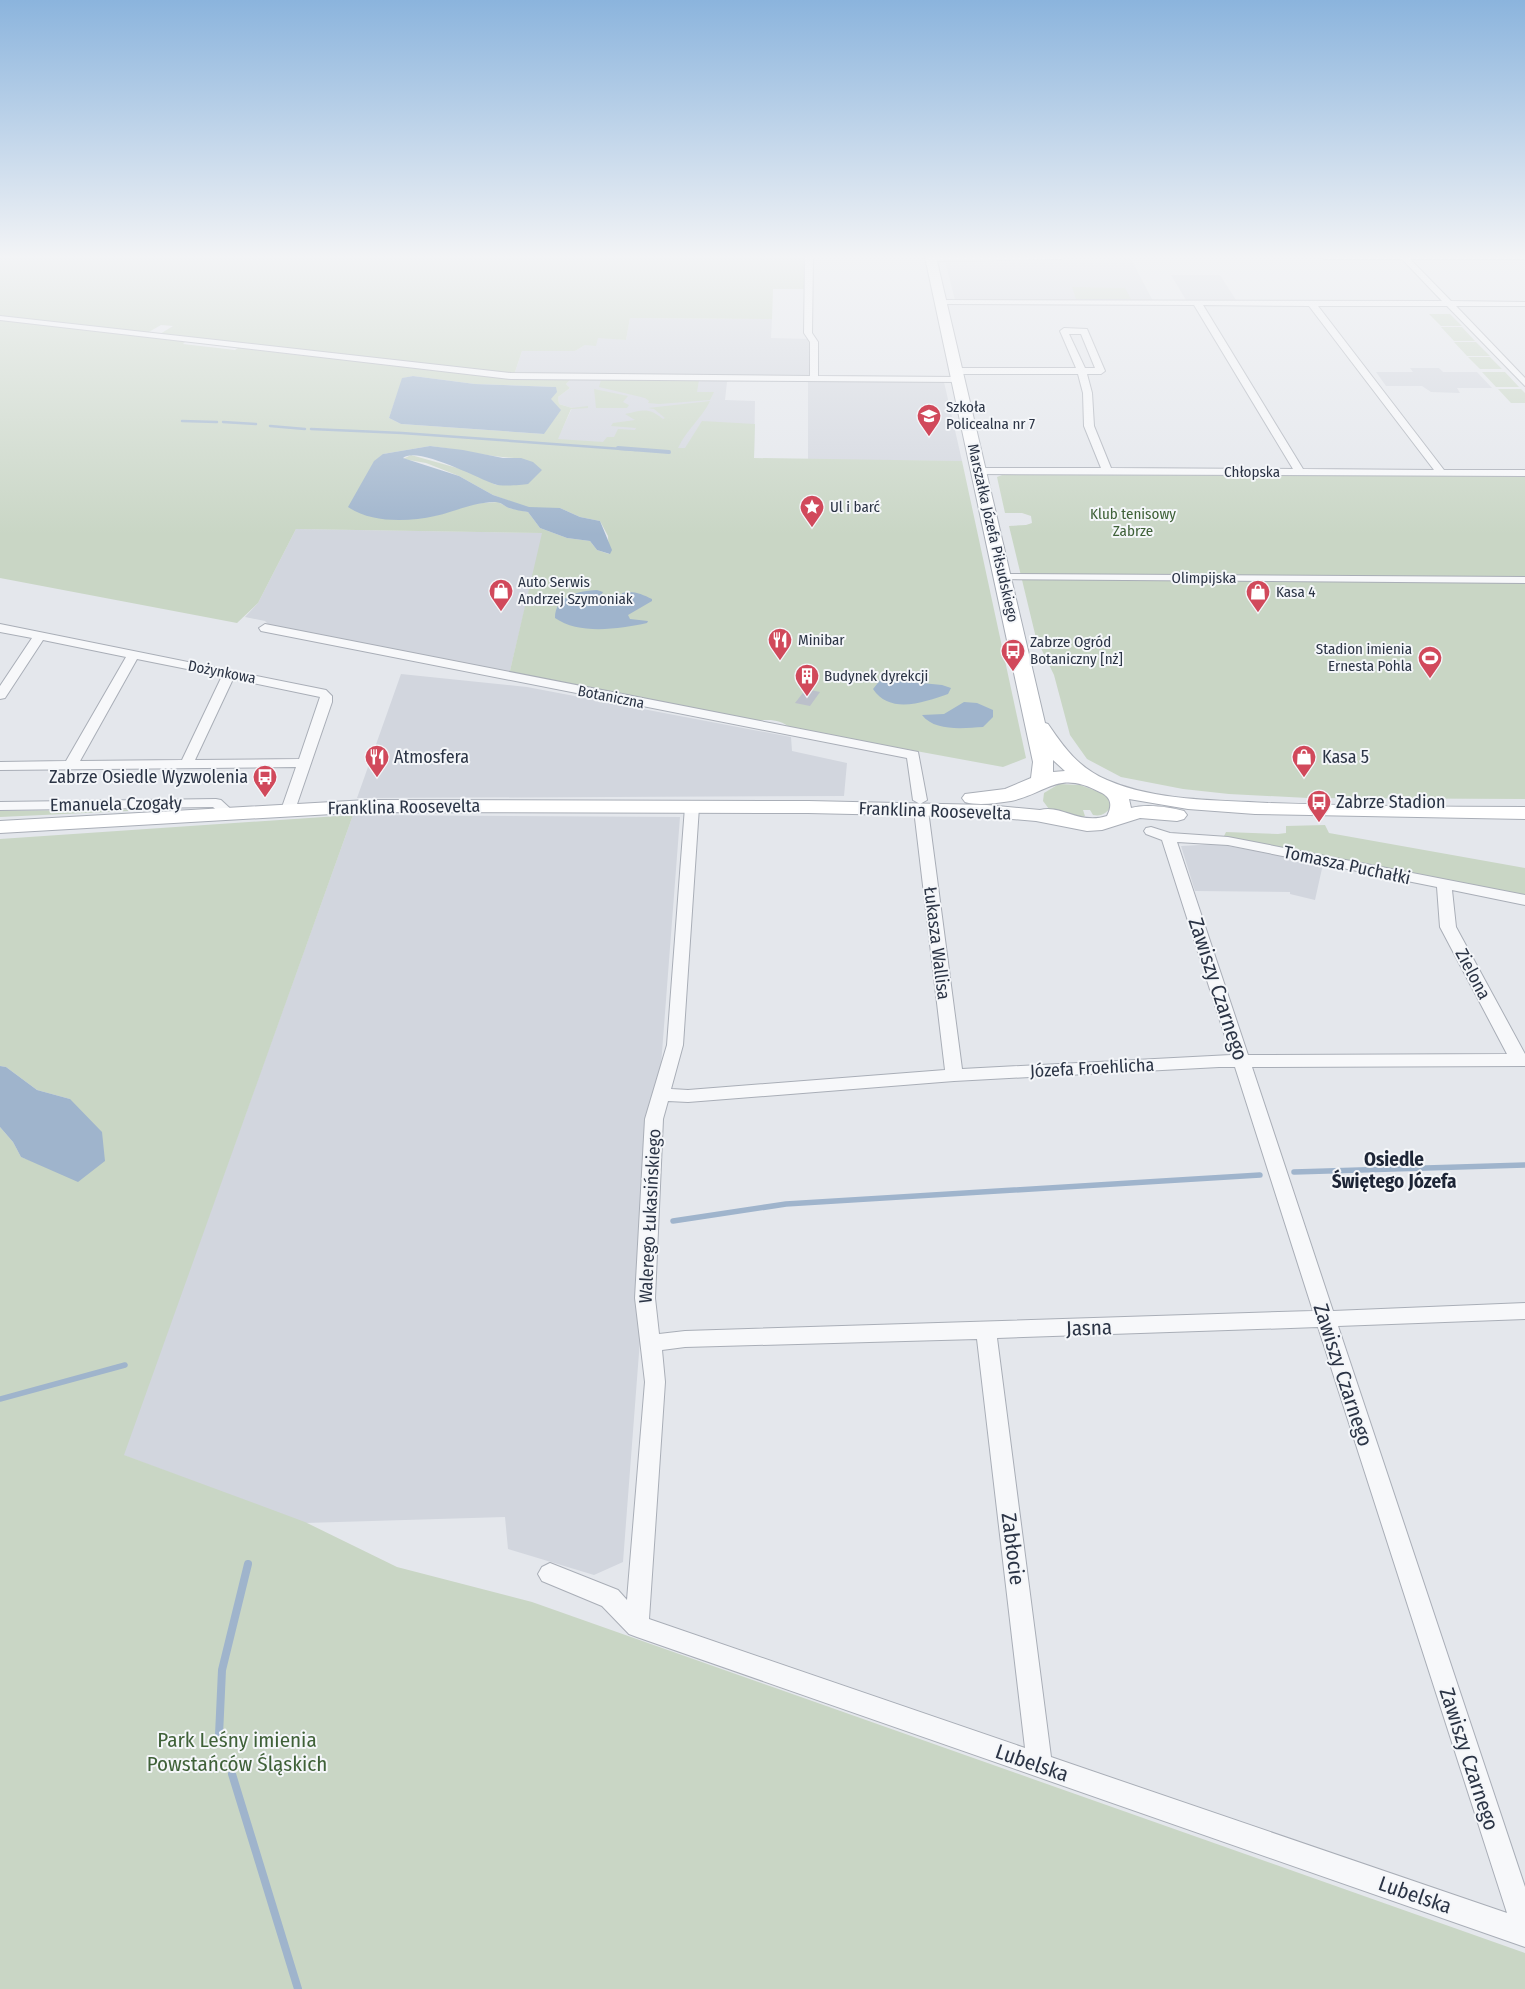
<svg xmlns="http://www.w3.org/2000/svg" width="1525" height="1989" font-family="'Fira Sans Condensed',sans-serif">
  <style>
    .built { fill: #d2d6de }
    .green { fill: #c9d6c5; fill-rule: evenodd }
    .water { fill: #9fb4cc }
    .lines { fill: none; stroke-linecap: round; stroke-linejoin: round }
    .stream-far3 { stroke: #9fb4cc; stroke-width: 2.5 }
    .stream-far2 { stroke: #9fb4cc; stroke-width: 4 }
    .stream-far1 { stroke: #9fb4cc; stroke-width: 5.5 }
    .stream { stroke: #9fb4cc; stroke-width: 8 }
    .building { fill: #bbc0ca }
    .street-casing { stroke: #a9aeb7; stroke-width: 2 }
    .secondary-casing { stroke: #a9aeb7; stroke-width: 2 }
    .street { fill: #f7f8fa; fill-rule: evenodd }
    .secondary { fill: #fff; fill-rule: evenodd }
    .labels { text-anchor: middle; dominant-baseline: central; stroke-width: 4; stroke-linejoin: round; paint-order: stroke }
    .far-poi-label { font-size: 15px; fill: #2b3445; stroke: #f4f6f9; text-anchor: start }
    .far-street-label { font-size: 15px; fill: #2b3445; stroke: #f4f6f9 }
    .far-park-label { font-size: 15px; fill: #3f6138; stroke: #f4f6f9 }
    .poi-label { font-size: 18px; fill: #2b3445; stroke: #f4f6f9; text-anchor: start }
    .street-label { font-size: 18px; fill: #2b3445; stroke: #f4f6f9 }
    .neighbourhood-label { font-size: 19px; font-weight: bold; fill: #1d2536; stroke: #f4f6f9 }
    .near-street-label { font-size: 21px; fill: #2b3445; stroke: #f4f6f9 }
    .near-park-label { font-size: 21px; fill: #3f6138; stroke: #f4f6f9 }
  </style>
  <rect width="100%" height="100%" fill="#e4e7ec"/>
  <path class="built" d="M1131,259l22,42 -198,-1 -10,-39z
    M1171,275h49l16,25h-50z
    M630,318l142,1 -1,19 39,1 3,39 -299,-3 8,-24h53l23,-14 28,3z
    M1410,368h29l4,4h34l15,16h-35l3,5 -29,-1 -9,-6h-36l-10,-14h37z
    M571,379l162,1 -6,2 -2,18 30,1 -1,57 -197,-18 15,-32 -13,-4 -1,-7 12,-9 -4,-4z
    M808,381l136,1 18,79 -154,-1z
    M296,529l247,4 -34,142 -238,-48 -6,-6 -20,-4 13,-14z
    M401,674l126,13 264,50 1,14 55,12 -3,33 -487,2z
    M353,815l327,2 -57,745 -29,13 -86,-26 -3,-32 -200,6 -182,-68z
    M1218,844l105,20 -8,36 -25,-6v-2l-95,-1 -14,-45z"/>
  <path class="green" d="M0,257h806l1,32h-34l-1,30 -142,-1 -4,22 -28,-2 -2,8 -11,-1 -10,6h-53l-8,24 -354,-41 13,-8 -12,-1 -14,8 -147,-17z
    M1072,287l53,1 6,11h-55z
    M1429,314h21l12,12h-21z
    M0,320l182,21 3,1 -2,2 52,6 3,-2 254,29 79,2 -5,5 4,4 -12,9 1,7 13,4 16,-2v2l-17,1 -13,30 45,3 4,-5h7l4,-8 17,1 1,-2 -25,-2 2,-3 22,-3 -10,-6c19,-4 23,-7 38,5l2,-1 -11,-9 -6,-1 62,-7c-8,17 -24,29 -32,47h7l17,-27 53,3 -1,34 208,3 64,297 -23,9 -212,-39c-12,-9 -21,-9 -36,-7l-246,-46 33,-142 -246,-4 -38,74 -21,20 -237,-45zM413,376l62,8 81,3 -6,12 -6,35 -143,-10 -12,-6 14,-40zM430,446c30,3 61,12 91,12l-9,27 -8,-1 -8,1 -28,-14 -57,-16 -8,4 23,4 33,13 34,19 36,13h31l20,9 20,4 8,15 1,18 -12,-4 -7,-9 -23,-3 -27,-10 -12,-16 -19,-4 -11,-6 -29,2 -35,12 -51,-62z
    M1441,327h21l13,14h-21z
    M1454,342h22l14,14h-23z
    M1468,357h22l12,12h-22z
    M1482,372h23l14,15h-23z
    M601,380h98l-2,12h17l-4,8 -51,4 -11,-1 1,-2 -4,-3 -46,-11z
    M594,389l34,7 -5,6 6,3 -2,3h-31z
    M1498,389h23l4,4v10h-14z
    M1002,475l523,1v323l-217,-1 -79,-4 -46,-5 -62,-12 -34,-18 -17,-24 -16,-60 -18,-37 -27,-112 17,-1 6,-2 -1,-7 -9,-3h-17l-8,-36z
    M1059,784l21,1 30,11 2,9c-4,7 -10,12 -19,10l-3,-5h-7l2,6 -2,1 -34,-8 -6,-8 1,-8z
    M171,809l-171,8v-6z
    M353,815l-229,640 181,67 92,45 135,35 993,351v36h-1525v-862l13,15 8,15 24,9 25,-67 -33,-9 -31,-23 -6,-1v-227z
    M1325,825l4,8 196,35v28l-302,-58 3,-6 52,2 8,-1v-7z"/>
  <path class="water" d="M413,376l62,8 81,3 1,5 -6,7 10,11 -17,24 -143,-10 -12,-6 13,-40z
    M430,446l33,4 40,8h18l12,4 9,8 -14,14c-8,1 -27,3 -34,0 -17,-6 -77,-38 -91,-26l56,18 34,19 36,12 31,1 20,9 20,4 12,29 -2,4 -13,-4 -7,-9 -23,-3 -27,-10 -12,-16c-6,-1 -13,-2 -19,-4 -5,-2 -8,-6 -14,-6 -25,1 -37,9 -60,14 -27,6 -64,7 -87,-9l26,-46 9,-7z
    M597,590l6,2 -2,3 8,5 12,-2 1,-5c10,-3 20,1 30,6v2l-24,14 2,4 18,2 -1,2c-28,6 -68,12 -92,-5 0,-23 25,-27 42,-28z
    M881,679l61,6 9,3 -3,6c-23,8 -58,21 -75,-5z
    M964,702l13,1 16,7v7l-10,10c-19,1 -48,5 -61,-12l22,-1z
    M0,1066l6,1 31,23 33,9 32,33 3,29 -27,21 -57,-25 -8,-15 -13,-15z"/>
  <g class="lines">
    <path class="stream-far3" d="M182,421l35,1
      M223,422l33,2
      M270,426l35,3
      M311,429l91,4 234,17"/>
    <path class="stream-far2" d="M618,448l51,4"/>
    <path class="stream-far1" d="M1294,1172l231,-7
      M673,1221l113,-17 474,-29
      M0,1399l125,-34"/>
    <path class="stream" d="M219,1735l3,-65 26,-106
      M232,1774l66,215"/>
  </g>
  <path class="building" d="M806,689l14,3 -10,14 -15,-3z"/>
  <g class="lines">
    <defs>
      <path id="street" d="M805,257h8l-1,76 6,9v34l141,1 5,3 -2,2 -451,-3 -511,-59v-4l511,57 299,3v-34l-6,-9z
        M927,257h139l-4,2 -132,2h-3z
        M1320,257h205v2h-115l41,42 74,1v4h-69l69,72v8l-78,-80h-129l126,164h81v6l-546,-2 -5,-3 5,-3h122l-17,-42 -1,-33 -5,-19h-121l-4,-3 4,-3h119l-16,-37 4,-3 23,1 18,42 -4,3h-14l5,19 2,33 17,42 182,1 -99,-164 -253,-1 -4,-2 4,-2 501,1 -40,-42h-78zM1203,305l106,1 125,164 -131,-1zM1069,334h12l14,34h-10z
        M1003,574l522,3v6l-526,-4v-4z
        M0,624l326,66 6,6v6l-37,108 -7,4 -7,-4 15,-43 -296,3v-8l66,-1 60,-104 -83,-17 -38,58 -5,1v-13l32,-48 -32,-6zM137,659l85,17 -40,84 -102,1zM233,679l87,18 -21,62 -104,1z
        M265,624l653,128 9,48 -7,4 -7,-4 -6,-42 -646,-127 -2,-3z
        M216,799l5,1 14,13 -2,3h-10l-10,-9 -213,3v-8z
        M692,803l7,4 -16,238 -12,44 17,1 257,-20 -31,-260 7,-4 7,4 34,259 269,-14 -69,-215 -16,-6 -2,-3 2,-3 5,-1 19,6 58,4 297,58v10l-73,-15 4,37 69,127v12l-273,1 81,244 192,-8v16l-187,7 187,561v60l-888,-310 -8,-3 -27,-28 -60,-25 -4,-7 4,-7 8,-4 68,27 9,10 18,-218 -10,-84 10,-179 22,-74 18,-238zM1177,842l51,3 209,42 3,40 67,127 -259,1zM1219,1067h16l78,244 -628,20 -26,3 -4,-36 8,-179 5,-18 20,1 266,-21zM1318,1327l189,586 -456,-156 -54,-419zM977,1339l48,409 -376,-129 16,-237 -3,-32 23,-3z"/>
      <path id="secondary" d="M925,257h11l109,466 3,1c17,25 31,44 59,56 48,21 109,20 161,23 85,3 171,4 257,4v12l-270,-5 -67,-5 -59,-10 2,9c16,-4 38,-1 53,3l3,4 -3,4 -7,2 -37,-3 -38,12 -15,1 -51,-10 -49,-4 -179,-4 -441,-1 -367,21v-12l367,-21 441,1 179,4 53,5c21,-6 39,15 67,6 5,-10 5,-17 -5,-23 -44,-24 -52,-1 -91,8 -14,2 -33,5 -46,1l-3,-4 3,-4 40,-5 26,-11 2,-16zM1053,760l12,11 -12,1z"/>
    </defs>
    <use href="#street" class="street-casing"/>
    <use href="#secondary" class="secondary-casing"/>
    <use href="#street" class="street"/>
    <use href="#secondary" class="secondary"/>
  </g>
  <linearGradient id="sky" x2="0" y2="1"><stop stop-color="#8bb4dd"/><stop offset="0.48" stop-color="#f3f4f6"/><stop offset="1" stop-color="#f3f4f6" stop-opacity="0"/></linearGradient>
  <rect width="1525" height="535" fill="url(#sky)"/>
  <defs>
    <symbol id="school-pin" viewBox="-11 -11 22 30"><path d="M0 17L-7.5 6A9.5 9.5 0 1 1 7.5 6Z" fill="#d1495b" stroke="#f4f6f9"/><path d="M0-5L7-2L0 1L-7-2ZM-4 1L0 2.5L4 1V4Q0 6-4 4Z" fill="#fff"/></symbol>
    <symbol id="sight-pin" viewBox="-11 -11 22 30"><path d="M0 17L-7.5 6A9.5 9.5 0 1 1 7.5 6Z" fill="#d1495b" stroke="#f4f6f9"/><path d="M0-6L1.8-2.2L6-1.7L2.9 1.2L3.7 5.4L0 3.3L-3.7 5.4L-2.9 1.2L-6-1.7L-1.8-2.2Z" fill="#fff"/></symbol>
    <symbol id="shop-pin" viewBox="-11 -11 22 30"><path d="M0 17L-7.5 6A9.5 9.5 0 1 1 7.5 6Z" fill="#d1495b" stroke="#f4f6f9"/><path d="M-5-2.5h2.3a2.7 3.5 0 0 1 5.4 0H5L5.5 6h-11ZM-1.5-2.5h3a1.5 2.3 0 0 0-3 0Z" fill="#fff"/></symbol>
    <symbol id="restaurant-pin" viewBox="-11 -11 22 30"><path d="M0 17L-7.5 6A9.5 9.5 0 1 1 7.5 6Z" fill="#d1495b" stroke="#f4f6f9"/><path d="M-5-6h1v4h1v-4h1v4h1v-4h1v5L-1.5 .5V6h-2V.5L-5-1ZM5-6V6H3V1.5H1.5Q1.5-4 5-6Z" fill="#fff"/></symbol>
    <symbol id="bus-pin" viewBox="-11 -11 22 30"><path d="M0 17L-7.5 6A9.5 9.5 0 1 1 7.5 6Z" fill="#d1495b" stroke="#f4f6f9"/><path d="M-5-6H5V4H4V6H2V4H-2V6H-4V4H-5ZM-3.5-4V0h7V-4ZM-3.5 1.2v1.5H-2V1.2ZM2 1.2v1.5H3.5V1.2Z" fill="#fff"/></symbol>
    <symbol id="stadium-pin" viewBox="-11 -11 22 30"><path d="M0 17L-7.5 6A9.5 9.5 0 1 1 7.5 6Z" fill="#d1495b" stroke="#f4f6f9"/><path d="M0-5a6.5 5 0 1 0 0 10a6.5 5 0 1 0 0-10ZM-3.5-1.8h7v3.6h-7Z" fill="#fff"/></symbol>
    <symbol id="building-pin" viewBox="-11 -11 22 30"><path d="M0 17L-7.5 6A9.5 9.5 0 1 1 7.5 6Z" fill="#d1495b" stroke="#f4f6f9"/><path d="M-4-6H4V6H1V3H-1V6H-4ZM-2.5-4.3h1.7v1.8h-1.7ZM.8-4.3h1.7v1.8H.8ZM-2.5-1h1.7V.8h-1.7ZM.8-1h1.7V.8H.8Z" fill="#fff"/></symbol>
  </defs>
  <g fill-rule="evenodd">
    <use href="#school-pin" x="915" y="402" width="28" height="38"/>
    <use href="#sight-pin" x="798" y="493" width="28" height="38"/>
    <use href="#shop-pin" x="487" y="577" width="28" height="38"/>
    <use href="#shop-pin" x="1244" y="578" width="28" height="38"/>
    <use href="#restaurant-pin" x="766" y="626" width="28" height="38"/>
    <use href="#bus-pin" x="999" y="637" width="28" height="38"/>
    <use href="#stadium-pin" x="1416" y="644" width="28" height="38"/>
    <use href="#building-pin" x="793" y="662" width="28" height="38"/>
    <use href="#restaurant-pin" x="363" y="743" width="28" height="38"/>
    <use href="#shop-pin" x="1290" y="743" width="28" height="38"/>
    <use href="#bus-pin" x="251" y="763" width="28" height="38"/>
    <use href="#bus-pin" x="1305" y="788" width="28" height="38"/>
  </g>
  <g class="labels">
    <g class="far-poi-label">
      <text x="946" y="407">Szkoła<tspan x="946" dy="17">Policealna nr 7</tspan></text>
      <text x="830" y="507">Ul i barć</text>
      <text x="518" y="582">Auto Serwis<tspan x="518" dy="17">Andrzej Szymoniak</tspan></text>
      <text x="1276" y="592">Kasa 4</text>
      <text x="798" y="640">Minibar</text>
      <text x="1030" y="642">Zabrze Ogród<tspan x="1030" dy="17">Botaniczny [nż]</tspan></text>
      <text x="1412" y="649" text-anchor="end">Stadion imienia<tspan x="1412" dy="17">Ernesta Pohla</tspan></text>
      <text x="824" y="676">Budynek dyrekcji</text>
    </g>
    <g class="far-street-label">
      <text x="1252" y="472">Chłopska</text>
      <text transform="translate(993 533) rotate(77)">Marszałka Józefa Piłsudskiego</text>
      <text x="1204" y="578">Olimpijska</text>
      <text transform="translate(222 672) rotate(11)">Dożynkowa</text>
      <text transform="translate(611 697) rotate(11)">Botaniczna</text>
    </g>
    <g class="far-park-label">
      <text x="1133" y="514">Klub tenisowy<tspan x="1133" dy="17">Zabrze</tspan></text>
    </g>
    <g class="poi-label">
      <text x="394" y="757">Atmosfera</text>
      <text x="1322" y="757">Kasa 5</text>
      <text x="248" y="777" text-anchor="end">Zabrze Osiedle Wyzwolenia</text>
      <text x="1336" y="802">Zabrze Stadion</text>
    </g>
    <g class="street-label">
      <text transform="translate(116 804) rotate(-1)">Emanuela Czogały</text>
      <text transform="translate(404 807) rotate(-1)">Franklina Roosevelta</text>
      <text transform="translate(935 811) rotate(2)">Franklina Roosevelta</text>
      <text transform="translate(1347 865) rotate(12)">Tomasza Puchałki</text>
      <text transform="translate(937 943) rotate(83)">Łukasza Wallisa</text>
      <text transform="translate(1473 974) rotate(62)">Zielona</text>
      <text transform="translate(1092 1068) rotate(-3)">Józefa Froehlicha</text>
      <text transform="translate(650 1216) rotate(-87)">Walerego Łukasińskiego</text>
    </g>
    <g class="neighbourhood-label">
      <text x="1394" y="1159">Osiedle<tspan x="1394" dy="22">Świętego Józefa</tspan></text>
    </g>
    <g class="near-street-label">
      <text transform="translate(1218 989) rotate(72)">Zawiszy Czarnego</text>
      <text transform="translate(1089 1328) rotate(-2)">Jasna</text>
      <text transform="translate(1343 1375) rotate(72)">Zawiszy Czarnego</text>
      <text transform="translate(1013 1549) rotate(83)">Zabłocie</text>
      <text transform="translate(1469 1759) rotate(72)">Zawiszy Czarnego</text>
      <text transform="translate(1032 1763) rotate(19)">Lubelska</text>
      <text transform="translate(1415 1895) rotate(19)">Lubelska</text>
    </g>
    <g class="near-park-label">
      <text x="237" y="1740">Park Leśny imienia<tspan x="237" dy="24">Powstańców Śląskich</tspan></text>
    </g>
  </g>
</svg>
